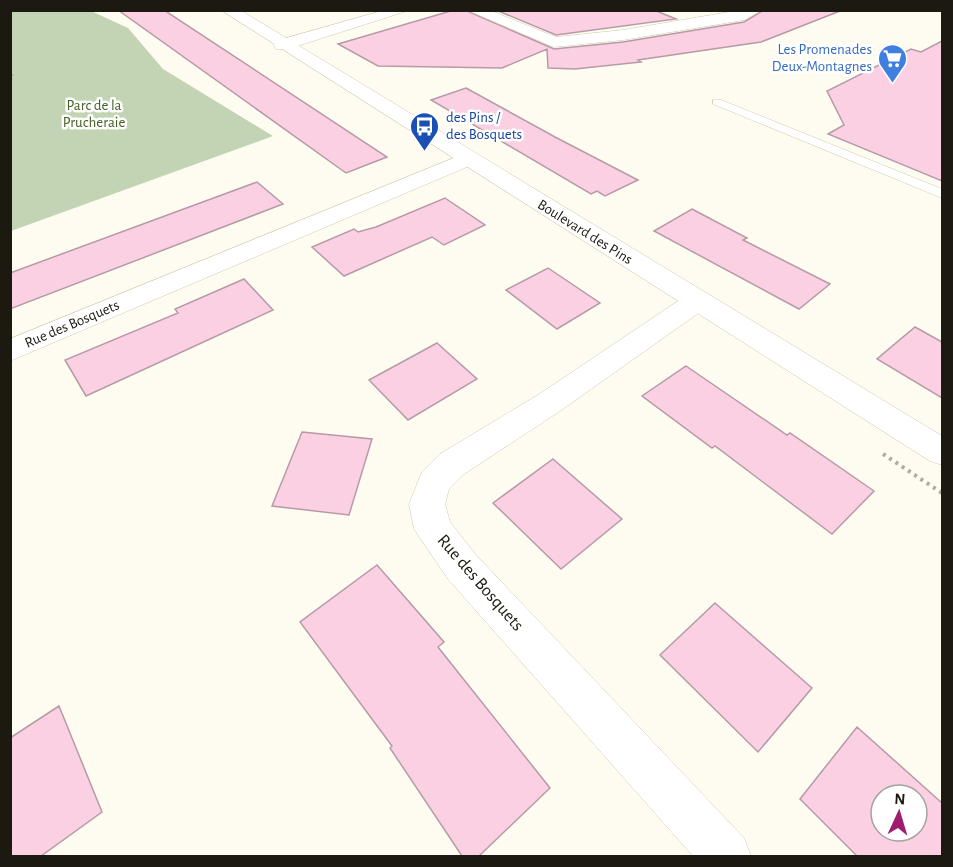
<svg xmlns="http://www.w3.org/2000/svg" width="953" height="867" font-family="'Alegreya Sans',sans-serif">
  <style>
    .green { fill: #c2d4b3 }
    .building { fill: #fad0e2; stroke: #b69ba7; stroke-width: 1.5; fill-rule: evenodd }
    .lines { fill: none; stroke-linecap: round; stroke-linejoin: round }
    .lane-casing { stroke: #d0cab0; stroke-width: 1 }
    .street-casing { stroke: #d0cab0; stroke-width: 1 }
    .secondary-casing { stroke: #d0cab0; stroke-width: 1 }
    .path-far1 { stroke: #afaca2; stroke-width: 2; stroke-dasharray: 1.5 2; stroke-linecap: butt }
    .path { stroke: #afaca2; stroke-width: 4; stroke-dasharray: 3 4.5; stroke-linecap: butt }
    .lane { fill: #fff; fill-rule: evenodd }
    .street { fill: #fff; fill-rule: evenodd }
    .secondary { fill: #fff; fill-rule: evenodd }
    .labels { text-anchor: middle; dominant-baseline: central; stroke-width: 5; stroke-linejoin: round; paint-order: stroke }
    .far-shop-label { font-size: 15px; fill: #366cbe; stroke: #fff; text-anchor: end }
    .far-park-label { font-size: 15px; fill: #446123; stroke: #fff }
    .far-transit-label { font-size: 15px; fill: #164399; stroke: #fff; text-anchor: start }
    .far-street-label { font-size: 15px; fill: #1c1910; stroke: #fff }
    .street-label { font-size: 18px; fill: #1c1910; stroke: #fff }
  </style>
  <rect width="100%" height="100%" fill="#fefcf1"/>
  <path class="green" d="M11,10l80,1 37,17 35,41 110,67 -262,95z"/>
  <path class="building" d="M118,10h46l223,147 -41,16z
    M454,10h11l89,39 69,-7 121,-20 20,-12 76,1 -79,31 -123,18 3,2 -66,7 -27,-1 -1,-19 -45,19 -124,-2 -40,-22z
    M496,10h158l22,9 -120,16z
    M942,41v140l-114,-47 16,-9 -17,-34 84,-42 10,3z
    M466,88l89,49 83,43 -33,16 -8,-5 -6,3 -160,-94z
    M257,182l26,22 -273,105v-36z
    M445,198l40,27 -41,20 -12,-8 -88,39 -32,-29 42,-18 4,3 18,-5z
    M692,209l55,29 -4,2 87,44 -31,25 -145,-78z
    M548,268l52,35 -43,26 -51,-39z
    M244,279l29,31 -187,86 -21,-36 113,-47 -3,-4z
    M915,327l27,15v56l-65,-39z
    M437,343l40,36 -69,41 -39,-40z
    M686,366l101,69 3,-2 84,58 -42,43 -117,-88 -3,2 -70,-52z
    M302,432l70,7 -23,76 -77,-9z
    M553,459l69,60 -61,50 -68,-66z
    M377,565l67,77 -6,5 112,141 -71,68h-17l-72,-108 2,-2 -92,-124z
    M715,603l97,85 -54,64 -98,-97z
    M59,706l43,106 -61,44h-31v-118z
    M857,727l85,76v53h-85l-57,-57zM881,795h36v36h-36z"/>
  <g class="lines">
    <defs>
      <path id="lane" d="M713,100h8l221,89v9l-229,-94z"/>
      <path id="street" d="M385,10h25l-122,39h-12l-2,-4 2,-4z
        M467,10h22l67,27 67,-7 118,-20h21l-18,10 -121,20 -69,7z
        M466,153l8,1 3,5 -3,5 -464,197v-22z
        M697,292l10,3 4,6 -4,6 -147,104 -96,63 -15,15 -4,15 5,18 26,33 268,283 7,18h-58l-245,-277 -34,-50 -5,-25 13,-32 18,-18 98,-59 149,-100z"/>
      <path id="secondary" d="M221,10h19l702,426v29l-12,-4z"/>
    </defs>
    <use href="#lane" class="lane-casing"/>
    <use href="#street" class="street-casing"/>
    <use href="#secondary" class="secondary-casing"/>
    <path class="path-far1" d="M10,73l3,1 -3,10"/>
    <path class="path" d="M883,454l59,39"/>
    <use href="#lane" class="lane"/>
    <use href="#street" class="street"/>
    <use href="#secondary" class="secondary"/>
  </g>
  <defs>
    <symbol id="supermarket-pin" viewBox="-11 -11 22 30"><path d="M0 17L-7.5 6A9.5 9.5 0 1 1 7.5 6Z" fill="#3f7fe0" stroke="#fff"/><path d="M-6-5.5h2.5l.6 2H6L4.5 2H-2.5L-4.4-4H-6ZM-1.5 3.2a1.3 1.3 0 1 0 .1 0ZM3 3.2a1.3 1.3 0 1 0 .1 0Z" fill="#fff"/></symbol>
    <symbol id="bus-pin" viewBox="-11 -11 22 30"><path d="M0 17L-7.5 6A9.5 9.5 0 1 1 7.5 6Z" fill="#1a4fb4" stroke="#fff"/><path d="M-5-6H5V4H4V6H2V4H-2V6H-4V4H-5ZM-3.5-4V0h7V-4ZM-3.5 1.2v1.5H-2V1.2ZM2 1.2v1.5H3.5V1.2Z" fill="#fff"/></symbol>
  </defs>
  <g fill-rule="evenodd">
    <use href="#supermarket-pin" x="876" y="42" width="33" height="45"/>
    <use href="#bus-pin" x="408" y="110" width="33" height="45"/>
  </g>
  <g class="labels">
    <g class="far-shop-label">
      <text x="872" y="49">Les Promenades<tspan x="872" dy="17">Deux-Montagnes</tspan></text>
    </g>
    <g class="far-park-label">
      <text x="94" y="105">Parc de la<tspan x="94" dy="17">Prucheraie</tspan></text>
    </g>
    <g class="far-transit-label">
      <text x="446" y="117">des Pins /<tspan x="446" dy="17">des Bosquets</tspan></text>
    </g>
    <g class="far-street-label">
      <text transform="translate(585 232) rotate(32)">Boulevard des Pins</text>
      <text transform="translate(72 324) rotate(-23)">Rue des Bosquets</text>
    </g>
    <g class="street-label">
      <text transform="translate(480 583) rotate(49)">Rue des Bosquets</text>
    </g>
  </g>
  <rect width="953" height="867" fill="none" stroke="#1c1910" stroke-width="24"/>
  <g transform="translate(899 813) rotate(4)"><circle r="28" fill="#ffffff" stroke="#a4a39f" stroke-width="1.5"/>
  <path d="M0-4.5L10 22L0 15L-10 22Z" fill="#9f1d6e"/>
  <text y="-9" font-size="16" font-weight="bold" text-anchor="middle" fill="#1c1910">N</text>
  </g>
</svg>
